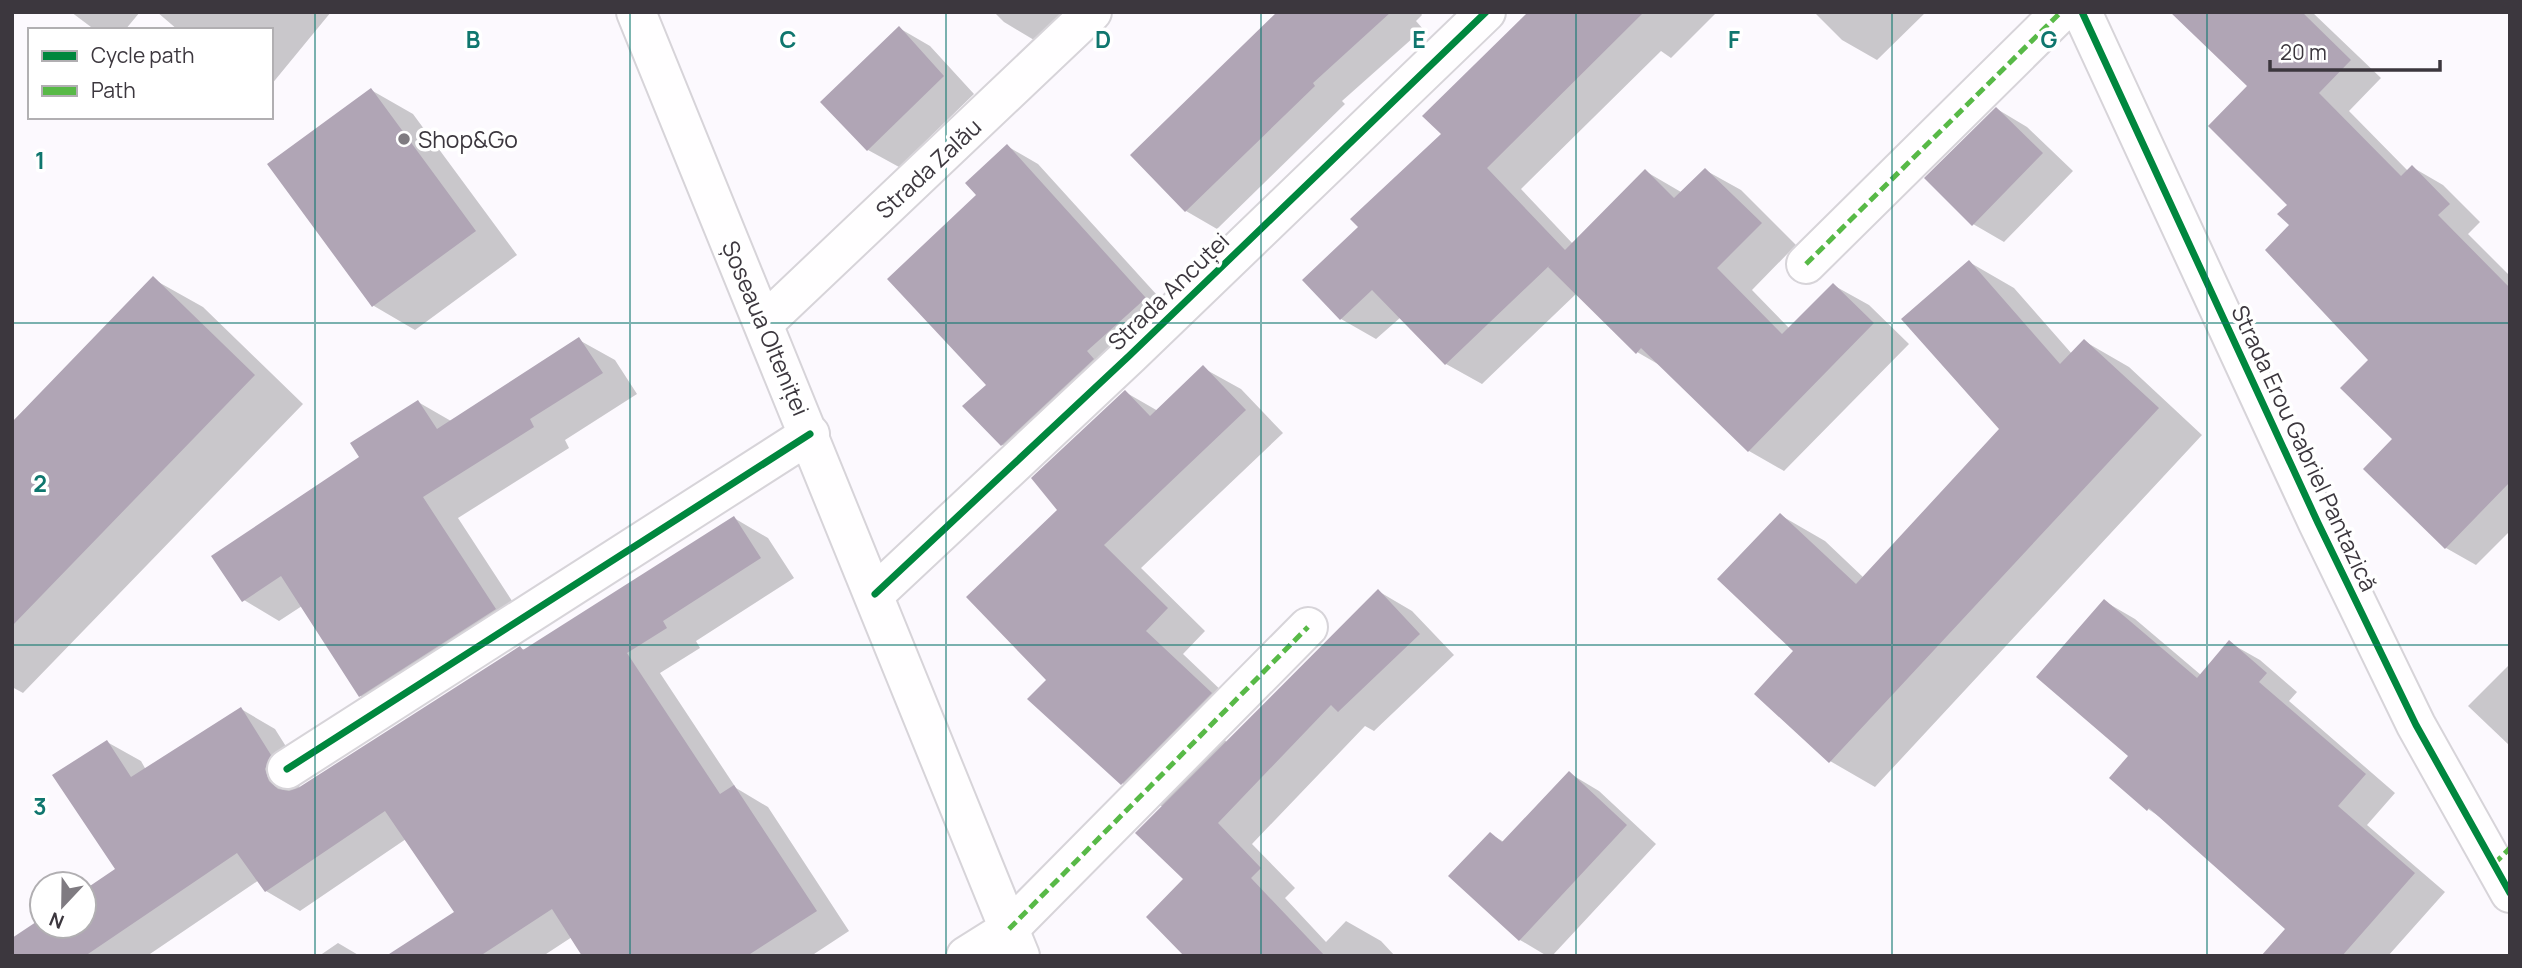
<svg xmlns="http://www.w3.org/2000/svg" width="2522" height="968" font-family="Manrope,sans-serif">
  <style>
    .shadow { fill: #0003 }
    .building { fill: #b0a5b5 }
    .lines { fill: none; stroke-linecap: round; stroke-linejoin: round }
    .minor-casing { stroke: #d7d4d9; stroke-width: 42 }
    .major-casing { stroke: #d7d4d9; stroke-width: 42 }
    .minor { stroke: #fffeff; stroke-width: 38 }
    .major { stroke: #fffeff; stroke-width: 38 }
    .quiet { stroke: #58b947; stroke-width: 5; stroke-dasharray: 10 5; stroke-linecap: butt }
    .cycleway-casing { stroke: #fff; stroke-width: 11 }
    .cycleway { stroke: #00873e; stroke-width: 7 }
    .grid { fill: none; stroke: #0f766e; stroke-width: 2; stroke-opacity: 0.55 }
    .poi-dot { fill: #7f7b81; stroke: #fff; stroke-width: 2.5 }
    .labels { text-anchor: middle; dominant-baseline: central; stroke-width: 7; stroke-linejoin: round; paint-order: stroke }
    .poi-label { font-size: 23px; fill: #3c373e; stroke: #fff; text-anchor: start }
    .street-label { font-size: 23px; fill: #3c373e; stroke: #fff }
    .grid-label { font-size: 23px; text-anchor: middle; font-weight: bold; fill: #0f766e; stroke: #fff; stroke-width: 7; stroke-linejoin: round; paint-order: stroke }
  </style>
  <rect width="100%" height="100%" fill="#fcf9fe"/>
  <path class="shadow" d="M71,12h69l-15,18h-30z
    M157,12h174l-60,73v-55h-93z
    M994,12h70l-30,28 -30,-18z
    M1280,12h140l2,3 -6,6 7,8 -81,72 3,3 -128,125 -31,-18 -53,-55z
    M1572,12h145l-46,46 -10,-7 -140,138 52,55 72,-73 36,21 24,-22 36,20 55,55 -44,45 38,39 43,-44 36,20 40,39 -125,127 -35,-20 -86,-84 -26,-15 -60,-59 -95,91 -36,-20 -45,-47 -25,22 -35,-20 20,-92z
    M1814,12h112l-49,48 -35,-20z
    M2174,12h138l69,66 -32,33 59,60 4,-4 31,18 37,37 -12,12 42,42v255l-34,34 -30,-17 -51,-109 -25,-79 -78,-135 -3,-20 -39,-119z
    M899,28l31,18 44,48 -75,73 -31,-17 -46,-48z
    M371,90l42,24 104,141 -102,75 -41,-24z
    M1997,109l30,18 46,44 -69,71 -31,-18z
    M1007,146l31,18 138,152 -143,146 -31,-17 -14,-60 -9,-190z
    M1969,262l45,26 58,66 12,-13 45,26 73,68 -327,352 -45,-26 -34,-110 -16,-136 45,26 39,37 138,-149z
    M153,279l50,28 100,97 -280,289 -11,-6v-263z
    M579,340l36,20 22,34 -72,46 4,8 -111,70 73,112 -135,86 -36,-20 -58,-90 -23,15 -35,-21 118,-143 56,-55 33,19z
    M1203,368l38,21 42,44 -142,135 64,63 -22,23 65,62 -23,24 2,3 151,-152 34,20 42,44 -80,76 -9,-5 -113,118 43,44 -10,10 41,44 20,-21 35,20 14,15h-210l1,-77 -23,-72 -41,-24 -74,-103 11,-170 66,-118 33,19z
    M734,518l34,20 26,40 -98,63 4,7 -40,25 76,115 32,19 81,124 -38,25h-170l-69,-19 -29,19h-154l67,-44 -50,-73 -106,72 -34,-20 -7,-11 -112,76h-135l30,-35v5h42v-34l33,-22 -10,-128 34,19 5,9 95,-61 34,20 29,46 -6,15 222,-142 5,2z
    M2104,601l31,18 66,56 29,-32 30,17 37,32 -8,9 106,92 -28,32 78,67 -57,64h-124l23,-27 -127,-112 -12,-8 -17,-53z
    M2510,664v82l-42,-40z
    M1569,773l30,18 57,53 -104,112h-5l-27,-16 -30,-106 14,8z
    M338,943l22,13h-41z"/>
  <path class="building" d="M1277,12h114l-78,71 2,3 -130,126 -55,-57z
    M1528,12h116l-157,156 78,82 80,-81 29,29 31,-30 57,55 -45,45 65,66 51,-51 41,40 -126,129 -107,-104 -5,6 -88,-87 3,-3 -106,101 -73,-75 -32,30 -38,-40 56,-53 -8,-8 91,-85 -19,-18z
    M2170,12h132l49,48 -32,33 82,83 11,-11 38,39 -12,11 72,73v194l-65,67 -82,-80 29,-30 -52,-51 28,-28 -103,-110 24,-25 -12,-11 10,-9 -79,-79 39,-40z
    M899,26l45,50 -77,75 -47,-49z
    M371,88l105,143 -104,76 -105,-143z
    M1996,107l47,46 -71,73 -48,-48z
    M1007,144l139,154 -59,53 7,8 -93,87 -39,-40 24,-21 -99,-106 89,-84 -11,-12z
    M1969,260l91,104 24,-25 75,69 -330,355 -75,-69 39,-43 -76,-72 63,-66 76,71 143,-155 -98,-110z
    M153,276l102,99 -243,251v-204z
    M579,337l24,36 -73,46 4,8 -111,70 73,112 -137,88 -78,-121 -39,26 -31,-46 148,-99 -9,-14 68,-43 19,29z
    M1203,365l43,45 -142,135 64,63 -22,23 66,62 -91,92 -94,-86 19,-19 -80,-83 91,-87 -26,-32 94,-88 25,26z
    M734,516l27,42 -98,63 4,7 -40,25 93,141 14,-9 83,126 -70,45h-165l-30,-47 -72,47h-94l68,-44 -69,-101 -120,81 -28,-39 -152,103h-73v-18l30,-20v8h42v-36l31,-21 -63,-94 55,-35 24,37 110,-70 30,48 -6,14 4,12 9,8 11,2 9,-3 222,-142 3,4z
    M1378,589l42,45 -82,78 -7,-7 -113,118 43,45 -10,10 74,78h-141l-38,-39 37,-38 -48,-46z
    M2104,599l93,79 32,-38 38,33 -8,9 107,92 -28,32 77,67 -73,83h-81l24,-27 -136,-121 -2,3 -38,-33 19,-22 -92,-79z
    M1569,771l58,54 -108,116 -71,-65 42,-44 12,10z"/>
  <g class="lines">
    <defs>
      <path id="minor" d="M2082,12l236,511 98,202 94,168
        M1806,264l255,-252
        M764,323l328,-311
        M875,594l255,-239 356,-343
        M287,769l523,-335
        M966,956l43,-27 299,-302"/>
      <path id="major" d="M636,12l384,944"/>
    </defs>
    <use href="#minor" class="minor-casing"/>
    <use href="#major" class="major-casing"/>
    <use href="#minor" class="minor"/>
    <use href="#major" class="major"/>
    <path class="quiet" d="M1806,264l255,-252
      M2494,864l16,-16
      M1009,929l299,-302"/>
    <defs>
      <path id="cycleway" d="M2082,12l236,511 98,202 94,168
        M875,594l255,-239 356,-343
        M287,769l523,-335"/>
    </defs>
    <use href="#cycleway" class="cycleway-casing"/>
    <use href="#cycleway" class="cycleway"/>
  </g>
  <path class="grid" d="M315,12v944M630,12v944M946,12v944M1261,12v944M1576,12v944M1892,12v944M2207,12v944M12,323h2498M12,645h2498"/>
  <circle class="poi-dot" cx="404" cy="139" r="7"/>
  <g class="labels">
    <g class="poi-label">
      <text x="418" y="139">Shop&amp;Go</text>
    </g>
    <g class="street-label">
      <text transform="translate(928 168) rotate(-43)">Strada Zalău</text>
      <text transform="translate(1168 291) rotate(-44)">Strada Ancuței</text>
      <text transform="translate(766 328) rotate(67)">Șoseaua Olteniței</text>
      <text transform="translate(2305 448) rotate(65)">Strada Erou Gabriel Pantazică</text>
    </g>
  </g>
  <g class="grid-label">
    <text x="473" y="48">B</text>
    <text x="788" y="48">C</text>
    <text x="1103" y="48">D</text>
    <text x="1419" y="48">E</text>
    <text x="1734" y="48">F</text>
    <text x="2049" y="48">G</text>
    <text x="40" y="169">1</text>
    <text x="40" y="492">2</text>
    <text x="40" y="815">3</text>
  </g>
  <rect width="2522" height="968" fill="none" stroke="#3c373e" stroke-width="28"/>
  <rect x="28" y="28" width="245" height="91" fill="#ffffff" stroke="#b1afb2" stroke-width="2"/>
  <rect x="42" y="51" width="35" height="10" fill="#00873e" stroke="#b1afb2" stroke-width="2"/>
  <text x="91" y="63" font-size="21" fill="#3c373e">Cycle path</text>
  <rect x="42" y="86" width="35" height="10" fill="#58b947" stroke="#b1afb2" stroke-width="2"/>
  <text x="91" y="98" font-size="21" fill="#3c373e">Path</text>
  <g transform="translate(63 905) rotate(202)"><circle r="33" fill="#ffffff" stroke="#b1afb2" stroke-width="2"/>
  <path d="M0-5L12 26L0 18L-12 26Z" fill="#7f7b81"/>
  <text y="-10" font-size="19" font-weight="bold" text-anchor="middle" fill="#3c373e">N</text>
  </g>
  <path d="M2270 60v10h170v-10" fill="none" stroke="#3c373e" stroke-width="3.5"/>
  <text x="2280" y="60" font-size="21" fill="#3c373e" stroke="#ffffff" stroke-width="5" paint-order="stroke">20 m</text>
</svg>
